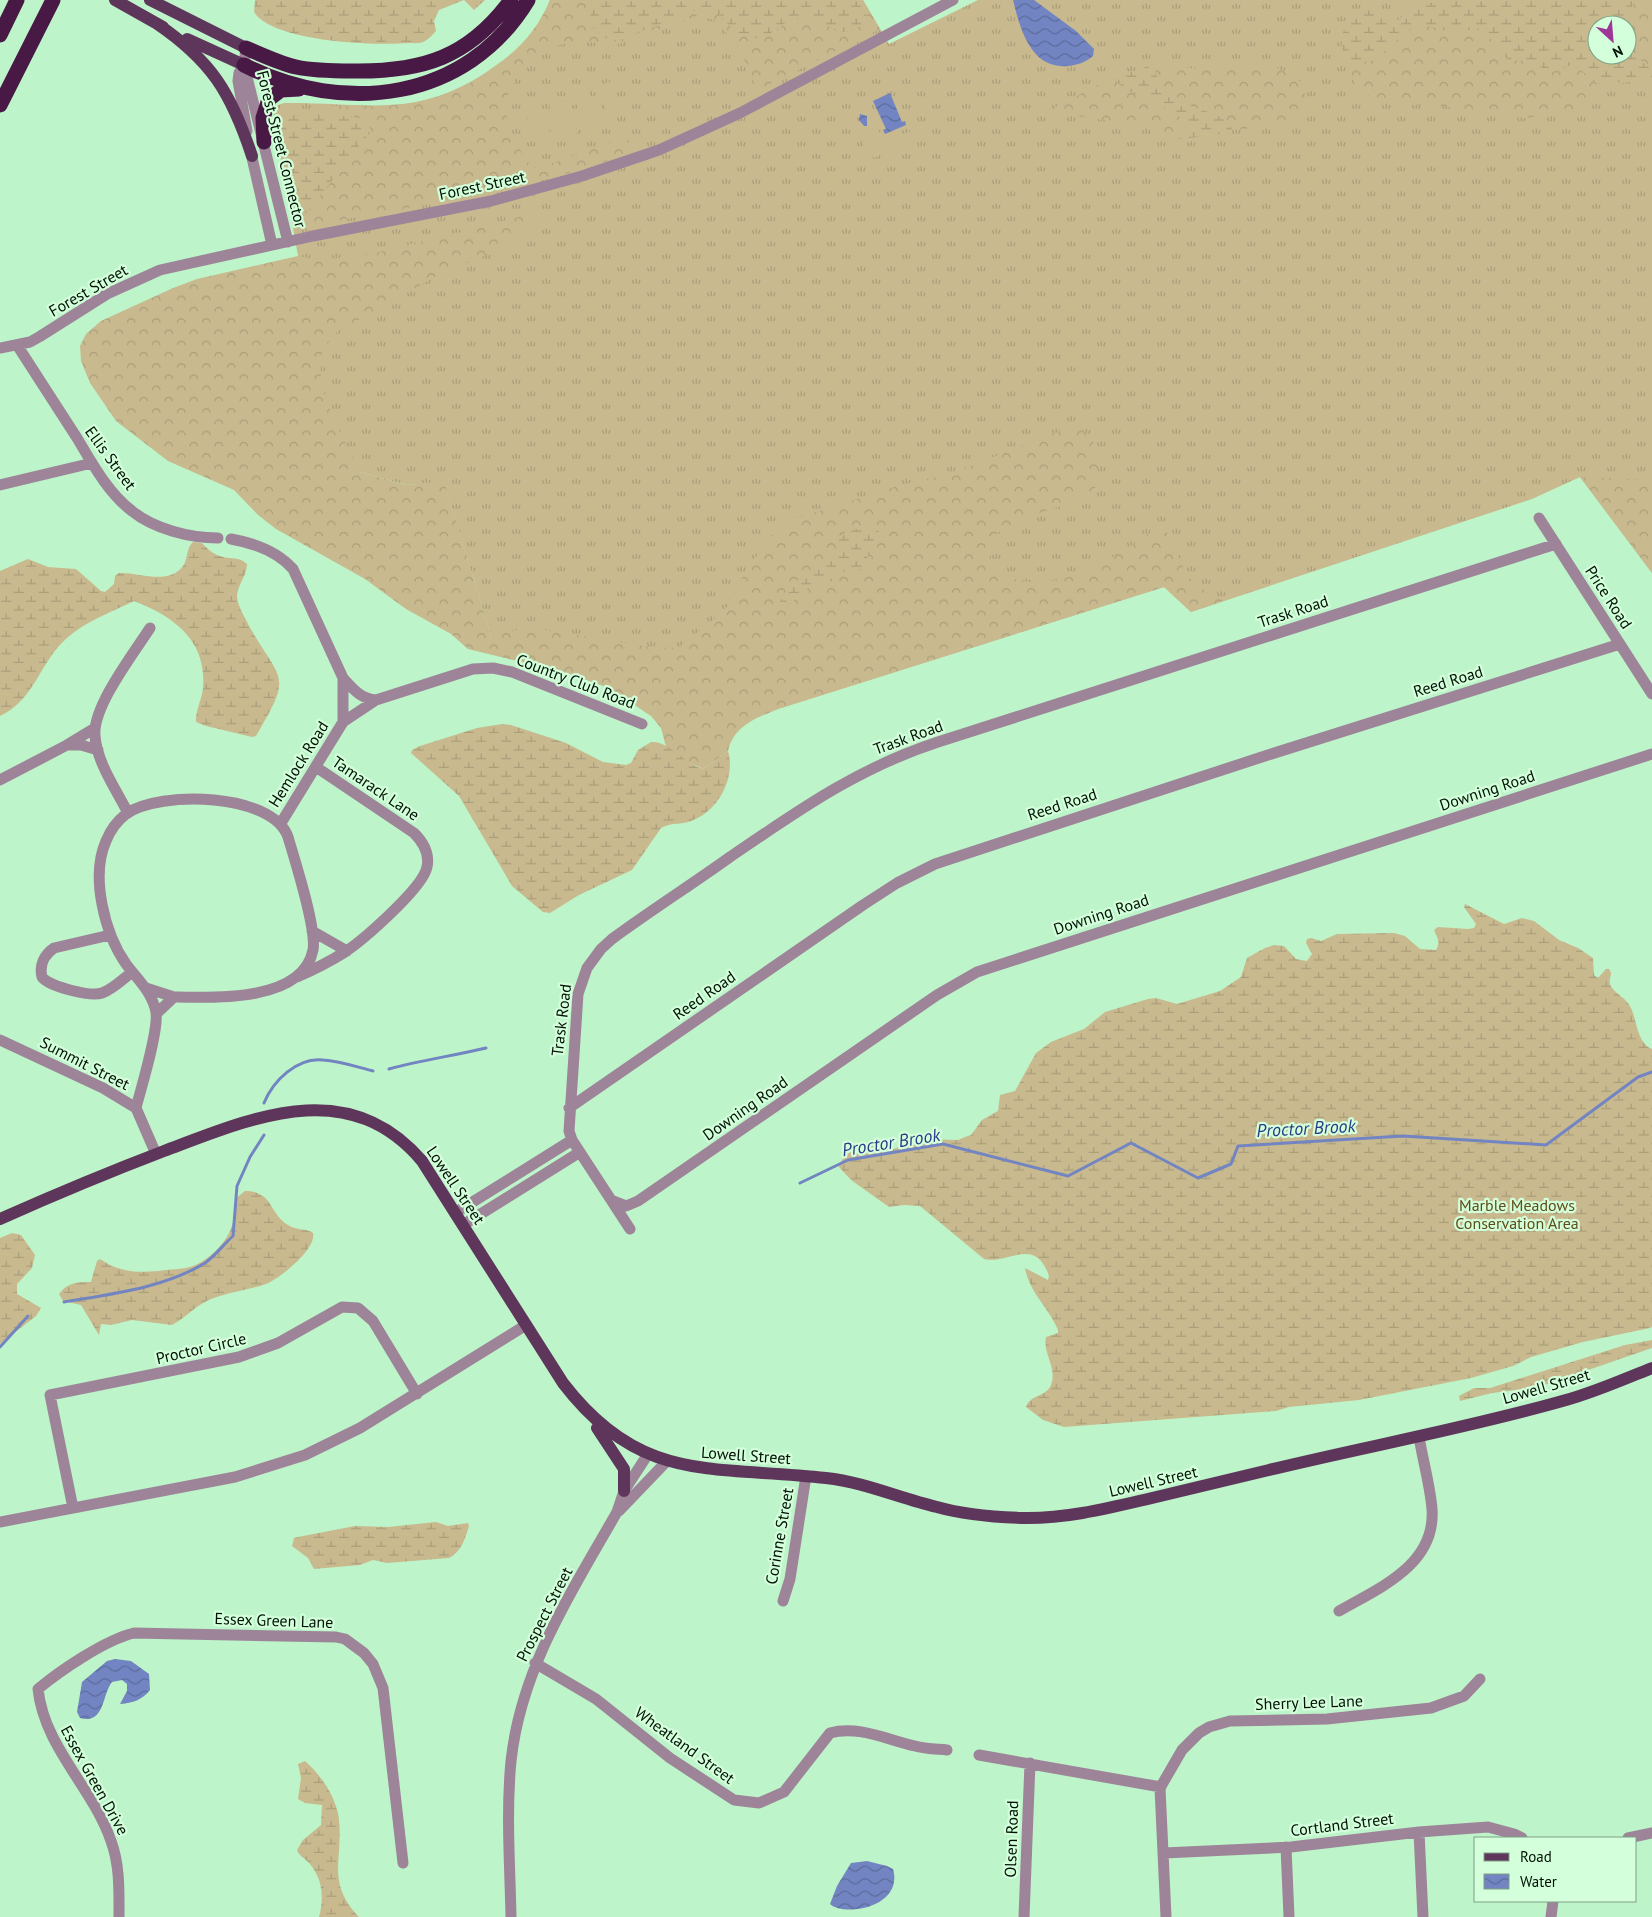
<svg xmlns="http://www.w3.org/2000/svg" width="1652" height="1917" font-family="'PT Sans',sans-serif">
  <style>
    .grass { fill: url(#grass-tufts); fill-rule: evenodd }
    .forest { fill: url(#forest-crowns); fill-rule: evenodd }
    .wetland { fill: url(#wetland-marsh) }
    .pitch { fill: #c8b98f }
    .water { fill: url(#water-waves) }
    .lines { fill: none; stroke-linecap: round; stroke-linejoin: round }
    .stream { stroke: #7285c2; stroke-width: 3 }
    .minor { stroke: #9d8499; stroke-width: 11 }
    .major { stroke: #5f365b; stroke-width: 12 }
    .highway { stroke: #481945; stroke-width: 15 }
    .labels { text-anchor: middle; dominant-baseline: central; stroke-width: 4.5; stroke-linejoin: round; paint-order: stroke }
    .street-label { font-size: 16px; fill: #001104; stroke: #d3ffdb }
    .park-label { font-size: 16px; fill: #5f4d17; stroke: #d3ffdb }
    .water-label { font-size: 18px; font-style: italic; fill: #2c3c86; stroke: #d3ffdb }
  </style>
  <defs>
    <pattern id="grass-tufts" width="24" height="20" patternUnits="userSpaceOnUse" patternTransform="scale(1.25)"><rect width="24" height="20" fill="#c8b98f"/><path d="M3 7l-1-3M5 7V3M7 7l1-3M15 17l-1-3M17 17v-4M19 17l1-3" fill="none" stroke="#aa9e7a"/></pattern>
    <pattern id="forest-crowns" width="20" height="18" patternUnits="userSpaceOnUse" patternTransform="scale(1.25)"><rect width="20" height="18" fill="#c8b98f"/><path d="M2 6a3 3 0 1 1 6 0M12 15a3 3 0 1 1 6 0" fill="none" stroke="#aa9e7a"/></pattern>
    <pattern id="wetland-marsh" width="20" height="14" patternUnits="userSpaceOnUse" patternTransform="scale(1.25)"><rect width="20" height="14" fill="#c8b98f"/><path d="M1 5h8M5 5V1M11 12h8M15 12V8" fill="none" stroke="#aa9e7a"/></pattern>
    <pattern id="water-waves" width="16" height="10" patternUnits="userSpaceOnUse" patternTransform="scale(1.25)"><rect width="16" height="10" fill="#7285c2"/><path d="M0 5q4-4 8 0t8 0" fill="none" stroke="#5b6b9b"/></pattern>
  </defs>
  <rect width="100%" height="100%" fill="#bef4c9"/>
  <path class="grass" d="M550,0h313l26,44 89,-44h674v573l-72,-96 -48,22 -341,113 -27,-25 -383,121 -290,-72 -47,-154 -37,3 -112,-31 3,-198 -25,-140 5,-11 6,-2c86,-1 135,18 211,-37 25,-17 44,-38 55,-66zM1597,25h30v30h-30z"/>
  <path class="forest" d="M550,0h43l5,33 14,7 12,-1 78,-31c18,0 29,25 48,30 19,5 32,-18 49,-20 13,-2 32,9 44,14l23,-16 -8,-16h5l17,29 -120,60 -4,-1 -18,-43 -24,-25 -17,-4 -81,29 -38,-4 -23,5 -26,12 -6,6 -19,39c4,22 14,48 29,65h7l78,-29 13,2 1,7c-21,15 -47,20 -71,27 -80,23 -163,33 -245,50l-8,-3 -4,-6 67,-85c-4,-17 -23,-14 -38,-16l-8,-9c27,0 54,2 80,-2 60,-8 122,-47 145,-104z
    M1635,0h17v70l-25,-21v-24h-12l17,-17z
    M1421,24l17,4h41l13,12 16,20 18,1 26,11 22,-8 23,20 -8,16 -15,12 -49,6 -71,-11 -57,-3 -18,-4 -14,-6 -8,-8 -5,-7 -1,-15 23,-4 38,-33z
    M1227,64c34,4 52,-4 78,22 1,47 -37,39 -73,44 -5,-19 -48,-22 -62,-33 -10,-8 -11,-21 -17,-31l55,3z
    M1111,78l8,7 60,30 8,12v9c-23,11 -20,-2 -38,-8 -32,-11 -65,-5 -95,-20z
    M547,210l-23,24 -19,13 -65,27 -105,59c-3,5 -8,11 -11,16 -15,36 22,92 36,123l47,13 37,-4 47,155 37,-9 121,20 29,1 36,-29 14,-13 17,-34 26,-36 26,-18 101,-32 54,-13 115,-45 14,1 10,9 8,14 -2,34c-7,5 -14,11 -22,15 -26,12 -117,25 -74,71 7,7 18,9 28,10 35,4 75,-19 105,-38 9,-6 18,-14 29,-16 12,13 14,28 22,43 8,16 26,22 41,29l-35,12 -27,-25 -383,121c-23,9 -47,17 -53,43l-25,18 -20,-9 -17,-13 -5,-19 -10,-12 -42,-28 -42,-15 -99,-24 -17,-15 -45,-25 -41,-30 -89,-50 -18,-14 -24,-25 -66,-29 -52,-40 -26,-38 -9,-22 -1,-15 6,-12 15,-13 72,-33 24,-9 101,-23 22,4 52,-6zM845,532l36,1 -20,36 -20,3 -8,9 -20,3 -27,23 8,-24 40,-30 6,-17z
    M1580,477l72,3v93z"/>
  <path class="wetland" d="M255,0h209l-25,10 -5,11 2,10c-3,3 -7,8 -11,10 -4,3 -11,2 -16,2 -33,3 -136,-1 -155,-31z
    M464,0h21l-11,10z
    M593,0h265l12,22 -23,10c-16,-1 -32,-16 -48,-14 -18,2 -29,23 -49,20 -21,-3 -27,-30 -48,-30l-84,32 -13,-2 -16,-14c-1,-9 7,-14 4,-24z
    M1416,0l15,3 31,-3h173l-3,7 -17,18h-18v30h30v-6l25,21v7l-28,6 -17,-2 -10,3 -23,-20 -22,8 -26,-11 -18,-1 -16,-20 -13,-12 -26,5 -32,-9 -9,3 -38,33 -23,4c-20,-22 -6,-48 20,-54l14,7 14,3z
    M1149,66l5,3c4,10 7,19 15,27 13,12 59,15 63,34l-10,4 -33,4 -2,-2c1,-34 -53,-33 -72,-56l5,-4z
    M305,112l54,6 10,7 2,6 -67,85 -9,-7 -5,-51 -10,-34 6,-7z
    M851,529l26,1 4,3 -20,36 -20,3 -8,9 -20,3 -27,23 -4,1 -3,-4 6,-12 9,-9 40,-30 6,-17z
    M193,542l9,1c20,23 32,9 45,21 0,12 -10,21 -10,33 1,10 8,20 12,29 33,57 44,47 7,110l-4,1 -46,-11 -10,-4c-1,-10 6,-23 7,-34 4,-47 -28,-71 -69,-87 -22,11 -48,20 -67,37 -27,23 -32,62 -67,78v-145l28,-12 20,8 28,2 25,22 4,1 9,-8 1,-8 4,-3c20,-1 49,13 64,-7 5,-7 3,-18 10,-24z
    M502,724l9,1 55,18 37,19 23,3 5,-2 7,-13 13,-8c19,-1 33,22 52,27l25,-18c8,27 -10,61 -37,70 -10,4 -20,1 -30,7l-29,42 -53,25 -29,18 -7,-1 -31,-26 -53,-90 -48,-43 1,-3 8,-4 57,-18z
    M1465,904l39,20 18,-6 12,3 25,19 19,8 15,10 1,17 4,3 8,-9h3l2,4c0,3 -2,7 -1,11 2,8 17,14 21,24 6,13 6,35 21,41v278l-2,1 -67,14 -52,15 -18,9 -42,12 -112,22 -70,7 -13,4 -212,16 -21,-7 -17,-13c4,-12 18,-10 24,-20 9,-18 -8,-34 -4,-50l12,-4v-3c-9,-22 -29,-38 -33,-62l23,12 1,-4c-14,-41 -41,-11 -65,-17l-64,-53 -16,-1 -15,2 -38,-27 -12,-13c3,-13 20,-22 32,-23l14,9 31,-14 42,1 7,-3 6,-2 11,-15 16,-9 2,-16 15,-4 21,-38 15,-11 33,-13 21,-17 43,-13 8,-1 21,6 43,-13 21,-14 6,-19 18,-10 9,-3 10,1 12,13 11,2 5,-7 -6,-11 1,-4 4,-1 10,3 16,-7 57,-1 11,3 15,13 16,1c5,-8 1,-13 -2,-20l4,-3 30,2 6,-1 2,-4 -12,-17z
    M245,1191c28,0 23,21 43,34 8,6 19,3 25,8 4,16 -34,46 -47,51 -20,7 -40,8 -59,17 -13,6 -22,17 -35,24l-40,-5 -21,5 -10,-1 -2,11 -18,-30 -18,-4 -4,-7c9,-12 19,-12 32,-12l6,-21 3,-2c18,13 37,14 58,12 11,-2 24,-1 35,-5 16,-6 34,-24 39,-40 3,-9 3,-19 3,-27z
    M12,1233l9,2 14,20 -3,13 -15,16v10l24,14 -5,8 -36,28v-106z
    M1652,1340v8l-113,39 -47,6 -32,8 -1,-5 15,-8h16l135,-43z
    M436,1522l12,4 20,-3 1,3c-4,13 -8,26 -20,32l-62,5 -14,-3 -13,5 -46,4 -6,-11 -16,-12 2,-8 4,-1 57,-11 33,1z
    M305,1761c16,14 32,37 34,59 4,41 -13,62 20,97h-40c5,-19 4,-37 -9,-53 -4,-5 -10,-7 -13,-14l6,-10 18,-15 1,-20 -17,-2 -7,-4 3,-21 -3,-14z"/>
  <path class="pitch" d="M612,81l13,33 -15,6 -13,-33z
    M588,90l13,33 -15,6 -13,-33z
    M565,100l13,33 -16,6 -13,-33z
    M541,109l13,33 -15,6 -13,-33z
    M876,125l8,17 5,-2 2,2v-2l22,-10 5,10 -22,10 -3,-3 2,9 -9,4 -3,-6 -10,4 -3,-9 -4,1 -4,-7 4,-2 -4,-10z"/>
  <path class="water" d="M1013,0h21l42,31 18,18 -1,7c-7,6 -15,9 -25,10 -37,4 -48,-37 -55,-66z
    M890,93l12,29 3,-1 1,4 -21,9 -2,-4 3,-1 -13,-28z
    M860,114l7,2v10h-3l-5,-6z
    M115,1659l16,2 18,13 1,16c-8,10 -17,13 -30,14l7,-13v-7l-5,-4 -10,2c-10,12 -7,43 -32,36l-3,-6 5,-30 25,-21z
    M867,1861l20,5 6,3c11,39 -50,48 -63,35l7,-18 14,-23z"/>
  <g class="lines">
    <path class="stream" d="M389,1069c32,-9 64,-13 97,-21
      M264,1103c9,-22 33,-46 59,-43 17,1 34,7 50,11
      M800,1183l48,-23 95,-16 125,32 63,-33 67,35 33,-14 7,-18 165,-10 143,9 92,-68 14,-5
      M64,1302c47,-8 100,-14 141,-39 10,-7 19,-19 28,-27l4,-50 13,-29 14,-22
      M0,1347l28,-31"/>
    <path class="minor" d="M246,48l-2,17 44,177
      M244,65l-5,8 -1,8 9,50
      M250,149l22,96
      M17,345c20,31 40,62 60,93 15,25 31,55 55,73 22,18 58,27 86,27
      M0,348l30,-6 9,-5 68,-43 53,-24 153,-34 178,-35 91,-25 77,-26 81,-37 213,-113
      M0,485l92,-22
      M1539,518l113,176
      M231,539c23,4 46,12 62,30l50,109c11,12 17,20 33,22l97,-31 20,-1 19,4 130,52
      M343,722l33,-22
      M68,745h13l17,5
      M0,780l67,-35 28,-17
      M128,813c-12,-24 -31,-50 -33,-77 -3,-29 39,-83 55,-108
      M281,823l62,-101v-44
      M312,931l35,20
      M110,935l-56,13c-10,7 -15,17 -12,29 8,10 49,20 60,16 11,-4 21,-14 30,-21
      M297,977c16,-7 32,-15 48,-25 18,-12 78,-64 82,-85 3,-14 -4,-25 -13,-34l-98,-66
      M146,988l28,9
      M0,1040l103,48 33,20 20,46
      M136,1108c5,-20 23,-78 20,-96 -4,-20 -18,-32 -30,-48 -21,-30 -36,-87 -20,-123 4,-10 11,-20 20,-27 34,-24 147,-21 162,23 7,24 29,92 25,113 -10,52 -100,48 -139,47l-18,17
      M569,1108l294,-203 34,-22 38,-19 333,-109 352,-111
      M613,1201l13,5 12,-5 299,-206 40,-23 675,-218
      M455,1213l117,-73
      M463,1225l117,-73
      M630,1229l-58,-89 -3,-9 9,-137 9,-26 14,-19 11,-10c38,-28 79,-54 118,-82 69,-47 128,-89 208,-115l618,-198
      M73,1508l-23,-113 189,-38 39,-14 64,-36 16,1 15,13 44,73
      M619,1511l47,-49
      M0,1522l235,-45 70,-22 55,-27 166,-103
      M783,1601l7,-22 16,-103
      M1339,1611c40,-23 97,-46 93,-102 -2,-24 -9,-48 -13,-72
      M535,1663l61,36 74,59 64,42 25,3 25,-11 46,-59c28,-8 58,7 85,13 10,3 22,3 32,4
      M979,1755l182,32
      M1419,1832l4,85
      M1628,1838l24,-5
      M1286,1847l3,70
      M1164,1853l127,-6 128,-15 69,-5 26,7 8,4
      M119,1917c0,-25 1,-52 -8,-76 -18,-53 -67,-94 -73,-152 23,-19 67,-49 96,-56l202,4 9,2 19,14 9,11 10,24 20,175
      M511,1917c-1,-51 -5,-104 0,-156 10,-93 61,-170 106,-249l7,-21 24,-37
      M1024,1917l6,-154
      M1166,1917l-6,-129 22,-38 17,-17 10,-6 21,-6 97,-2 104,-11 33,-12 16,-17
      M1551,1917l2,-16"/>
    <path class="major" d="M115,0l48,27
      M150,0l96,48
      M156,23c56,38 75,70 96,133
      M187,39l57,26
      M0,1219c54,-24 109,-47 164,-68 88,-33 184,-77 258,10l141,222c78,102 150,82 263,95 38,4 73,20 111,29 28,8 56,10 85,11 44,1 87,-10 130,-20 39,-9 78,-19 117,-28 99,-24 199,-42 297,-70 29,-8 58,-21 86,-32
      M597,1428l27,41v22"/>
    <path class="highway" d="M0,35l17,-35
      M246,48c16,7 33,15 50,19 18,4 38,4 57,4 70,1 116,-14 158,-71
      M244,65c100,51 223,36 284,-65
      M0,105l53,-105
      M264,142l-1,-24 6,-19 12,-9 18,-1"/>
  </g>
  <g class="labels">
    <g class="street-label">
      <text transform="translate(282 149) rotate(76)">Forest Street Connector</text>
      <text transform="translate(482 185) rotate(-12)">Forest Street</text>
      <text transform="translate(88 290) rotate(-30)">Forest Street</text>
      <text transform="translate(111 458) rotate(54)">Ellis Street</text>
      <text transform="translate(1609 597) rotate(57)">Price Road</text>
      <text transform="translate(1293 611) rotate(-18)">Trask Road</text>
      <text transform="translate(576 681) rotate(21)">Country Club Road</text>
      <text transform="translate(1448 681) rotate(-17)">Reed Road</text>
      <text transform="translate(908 737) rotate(-20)">Trask Road</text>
      <text transform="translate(298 764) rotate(-58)">Hemlock Road</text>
      <text transform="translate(376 788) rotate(34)">Tamarack Lane</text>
      <text transform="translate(1487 790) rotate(-18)">Downing Road</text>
      <text transform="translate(1062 804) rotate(-18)">Reed Road</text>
      <text transform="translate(1101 914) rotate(-18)">Downing Road</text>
      <text transform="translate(704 995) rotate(-35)">Reed Road</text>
      <text transform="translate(561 1020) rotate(-83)">Trask Road</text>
      <text transform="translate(85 1063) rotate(27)">Summit Street</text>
      <text transform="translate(745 1108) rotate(-35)">Downing Road</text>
      <text transform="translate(456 1185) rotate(56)">Lowell Street</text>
      <text transform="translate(201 1348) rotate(-13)">Proctor Circle</text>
      <text transform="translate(1546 1386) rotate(-16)">Lowell Street</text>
      <text transform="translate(746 1455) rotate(4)">Lowell Street</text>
      <text transform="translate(1153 1481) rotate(-13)">Lowell Street</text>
      <text transform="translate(779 1536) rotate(-80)">Corinne Street</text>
      <text transform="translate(544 1614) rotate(-63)">Prospect Street</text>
      <text transform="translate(274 1620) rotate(2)">Essex Green Lane</text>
      <text transform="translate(1309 1702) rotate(-2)">Sherry Lee Lane</text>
      <text transform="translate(685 1745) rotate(36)">Wheatland Street</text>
      <text transform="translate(95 1780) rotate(61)">Essex Green Drive</text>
      <text transform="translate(1342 1824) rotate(-7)">Cortland Street</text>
      <text transform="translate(1011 1839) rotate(-88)">Olsen Road</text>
    </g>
    <g class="park-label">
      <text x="1517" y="1205">Marble Meadows<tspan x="1517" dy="18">Conservation Area</tspan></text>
    </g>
    <g class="water-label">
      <text transform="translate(1306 1128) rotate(-3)">Proctor Brook</text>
      <text transform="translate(891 1142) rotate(-9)">Proctor Brook</text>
    </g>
  </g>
  <rect x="1474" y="1837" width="162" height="65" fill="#d3ffdb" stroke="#7fa085"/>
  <rect x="1484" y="1853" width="25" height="8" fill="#5f365b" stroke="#7fa085"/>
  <text x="1520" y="1862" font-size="15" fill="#001104">Road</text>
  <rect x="1484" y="1874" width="25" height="15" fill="url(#water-waves)" stroke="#7fa085"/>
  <text x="1520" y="1887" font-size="15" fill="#001104">Water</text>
  <g transform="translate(1612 40) rotate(154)"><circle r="24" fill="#d3ffdb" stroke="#7fa085"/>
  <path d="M0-4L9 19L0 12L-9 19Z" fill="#9e3597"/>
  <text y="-8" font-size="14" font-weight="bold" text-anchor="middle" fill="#001104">N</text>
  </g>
</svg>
